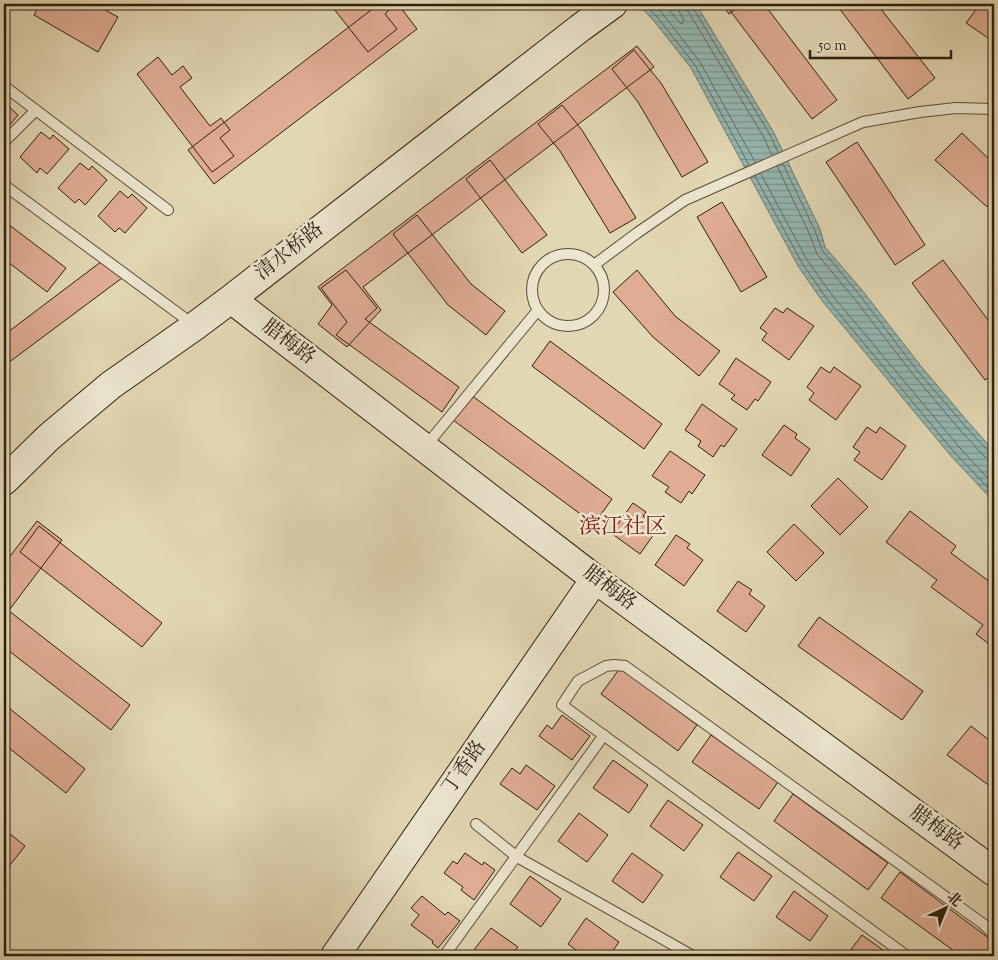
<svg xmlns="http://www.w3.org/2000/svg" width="998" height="960" font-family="'Sorts Mill Goudy','Noto Serif SC',serif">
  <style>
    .water { fill: url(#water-rules); stroke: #6c7b71 }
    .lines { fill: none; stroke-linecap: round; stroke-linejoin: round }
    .shore { stroke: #626c61; stroke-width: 1 }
    .building { fill: #e0ac94; stroke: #2e1f0f }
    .lane-casing { stroke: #5b4d38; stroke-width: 12 }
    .secondary-casing { stroke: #2e1f0f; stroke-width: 30 }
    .lane { stroke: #ece5ce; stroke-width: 10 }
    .secondary { stroke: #ece5ce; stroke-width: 28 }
    .labels { text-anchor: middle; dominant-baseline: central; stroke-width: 5; stroke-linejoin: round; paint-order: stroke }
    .street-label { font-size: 20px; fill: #2e1f0f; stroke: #ece5ce }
    .quarter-label { font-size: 22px; fill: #7a1f14; stroke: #ece5ce }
  </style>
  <defs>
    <pattern id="water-rules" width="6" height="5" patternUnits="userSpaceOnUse" patternTransform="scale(1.25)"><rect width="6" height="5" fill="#95b8b3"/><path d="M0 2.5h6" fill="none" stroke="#7a9590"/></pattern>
  </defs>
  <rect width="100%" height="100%" fill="#e2d7b4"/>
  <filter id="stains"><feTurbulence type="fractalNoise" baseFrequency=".004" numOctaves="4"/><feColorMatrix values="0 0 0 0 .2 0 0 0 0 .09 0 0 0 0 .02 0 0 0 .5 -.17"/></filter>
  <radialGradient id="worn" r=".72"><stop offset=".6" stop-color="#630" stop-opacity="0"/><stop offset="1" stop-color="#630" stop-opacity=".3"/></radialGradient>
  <path class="water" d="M638,4h58l77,127 47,98 5,18 37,43 58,75 49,58 25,28v51l-43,-46 -128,-154 -25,-36 -107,-198 -37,-47z"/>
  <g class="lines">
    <path class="shore" d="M645,4l13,14 37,47 54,100
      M654,4l9,10 37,48 55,100
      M664,4l16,19 2,1 2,-3 -5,-10 -1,-7
      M686,4l2,7 75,125 9,19
      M692,4l1,4 76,125 9,19
      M783,164l32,67 7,19 36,43 58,76 49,57 24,26 5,1
      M777,166l32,67 8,21 36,43 59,76 48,57 25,27 5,2 4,1
      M761,174l46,86 25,35 128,153 34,37
      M755,176l47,87 25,36 128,154 39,41"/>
  </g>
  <path class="building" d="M40,4h54l24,13 -20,35 -64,-37z
    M330,4h56l4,5 -5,5 12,15 -29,23z
    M379,4h19l19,25 -203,155 -26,-34z
    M722,4h21l-14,10z
    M725,4h39l73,96 -25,19z
    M836,4h41l58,74 -27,21z
    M980,4h14v38l-28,-19z
    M637,46l17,21 -291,220 18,23 -34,37 -29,-23 14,-19 -14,-18z
    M634,50l27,33 47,79 -26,15 -44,-75 -26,-33z
    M158,57l14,18 11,-9 9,12 -12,9 30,39 11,-8 9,12 -10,8 14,18 -22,16 -75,-98z
    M4,102l14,13 -14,17z
    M562,105l20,25 54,88 -26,15 -50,-82 -22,-27z
    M41,132l9,7 3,-4 16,14 -22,25 -7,-6 -3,5 -17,-16z
    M962,133l32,31v54l-3,-1 3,-9 -8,-2 -51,-46z
    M857,142l68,103 -30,20 -69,-103z
    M490,160l57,75 -25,18 -56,-74z
    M80,163l9,7 3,-4 15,14 -22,25 -6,-6 -4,4 -17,-15z
    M120,191l8,7 4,-4 15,14 -22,25 -6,-5 -4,4 -17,-16z
    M722,202l45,75 -26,15 -44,-75z
    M417,215l54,69 34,27 -19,24 -38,-30 -55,-71z
    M4,221l62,47 -19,24 -43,-33z
    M943,260l51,68v46l-9,6 -73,-97z
    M102,261l20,17 -118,88v-31z
    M346,270l31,38 -12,11 94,68 -17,25 -106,-77 11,-13 -26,-34z
    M637,270l38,46 45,35 -21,25 -46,-39 -40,-45z
    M775,308l8,5 4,-5 27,18 -25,34 -27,-20 5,-7 -7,-5z
    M550,341l112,83 -18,25 -112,-83z
    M736,358l35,24 -13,19 -3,-2 -8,11 -16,-11 4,-4 -16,-11z
    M821,367l9,6 4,-6 27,19 -25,34 -27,-20 5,-7 -7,-6z
    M471,395l141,104 -18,25 -141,-104z
    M702,404l35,25 -13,18 -3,-2 -8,12 -15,-11 3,-5 -16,-11z
    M784,425l13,9 -2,4 15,11 -19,27 -29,-21z
    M867,427l9,6 4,-6 26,19 -24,34 -28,-20 6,-8 -7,-5z
    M670,451l35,24 -13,19 -3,-3 -8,12 -16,-11 4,-5 -17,-11z
    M838,478l30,29 -28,28 -29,-29z
    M633,503l13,9 -3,4 16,11 -19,27 -29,-21z
    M910,511l46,35 -5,7 43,32v63l-18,-14 7,-9 -52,-38 6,-7 -51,-38z
    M37,521l25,19 -58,77v-53z
    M794,524l30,29 -28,28 -29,-29z
    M39,526l123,97 -20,24 -122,-95z
    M676,535l14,9 -3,4 16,12 -19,26 -29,-21z
    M738,581l14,9 -3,4 16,12 -19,26 -29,-21z
    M4,607l126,98 -19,25 -107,-83z
    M819,617l104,74 -21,29 -104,-74z
    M620,668l77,57 -19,26 -77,-57z
    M4,704l81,65 -19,24 -62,-49z
    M562,715l28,21 -18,24 -33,-24 8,-11 5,4z
    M971,726l23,18v45l-47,-34z
    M711,735l67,47 -19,27 -67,-47z
    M613,760l35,25 -19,28 -36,-25z
    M526,765l29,21 -18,24 -37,-26 12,-16 8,6z
    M793,794l95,69 -20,27 -94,-69z
    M668,800l35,25 -19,26 -34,-25z
    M579,813l29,22 -21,27 -29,-21z
    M4,829l21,17 -18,23 -3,-2z
    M738,852l34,24 -18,25 -34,-24z
    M465,853l17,12 2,-3 11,8 -21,30 -13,-10 2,-3 -19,-14 9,-12 4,3z
    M632,853l31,22 -20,28 -31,-22z
    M900,872l94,70v5l-7,9h-26l-80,-58z
    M530,876l31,23 -20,28 -31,-23z
    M794,891l34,25 -18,25 -34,-24z
    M422,896l23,19 3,-3 12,9 -22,27 -6,-5 1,-2 -22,-16 8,-10 -8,-7z
    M586,918l33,24 -10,14h-25l-16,-12z
    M491,928l27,19 -7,9h-39l-2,-1z
    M862,935l28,20 -1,1h-43z"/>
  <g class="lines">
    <defs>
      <path id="lane" d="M4,86l164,124
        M4,142l32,-32
        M4,185l190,140
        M532 290a36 36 0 1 1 72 0a36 36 0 1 1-72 0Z
        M594,265l43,-32 48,-33 178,-78 57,-10 36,-4 38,1
        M425,447l113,-137
        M476,824l41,33 176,99
        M444,956l160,-221
        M907,956l-345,-251 16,-24 28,-15 8,-1 11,1 357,257 12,11"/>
      <path id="secondary" d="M231,299l364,280 399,293
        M4,481l45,-44 62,-52 84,-59 36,-27 349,-271 33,-24
        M335,956l260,-377"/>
    </defs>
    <use href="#lane" class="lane-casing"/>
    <use href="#secondary" class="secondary-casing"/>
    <use href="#lane" class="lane"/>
    <use href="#secondary" class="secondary"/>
  </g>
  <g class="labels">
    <g class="street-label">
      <text transform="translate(290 252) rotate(-38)">清水桥路</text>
      <text transform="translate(288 343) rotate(37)">腊梅路</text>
      <text transform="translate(609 589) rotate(37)">腊梅路</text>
      <text transform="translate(465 768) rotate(-55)">丁香路</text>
      <text transform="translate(936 829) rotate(36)">腊梅路</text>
    </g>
    <g class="quarter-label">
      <text x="623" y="528">滨江社区</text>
    </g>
  </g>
  <rect width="998" height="960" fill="none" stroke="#e2d7b4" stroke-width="20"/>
  <rect x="5" y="5" width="988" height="950" fill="none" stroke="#2e1f0f" stroke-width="2.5"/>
  <rect x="10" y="10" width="978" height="940" fill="none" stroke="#2e1f0f"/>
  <g transform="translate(946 908) rotate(44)" stroke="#ece5ce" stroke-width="4" paint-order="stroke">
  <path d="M0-4L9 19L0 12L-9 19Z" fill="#2e1f0f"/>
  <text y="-8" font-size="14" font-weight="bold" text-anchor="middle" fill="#2e1f0f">北</text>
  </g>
  <path d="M810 50v8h141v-8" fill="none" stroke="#2e1f0f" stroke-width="2.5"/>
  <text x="818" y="50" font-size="15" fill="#2e1f0f" stroke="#ece5ce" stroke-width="4" paint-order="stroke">50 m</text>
  <rect width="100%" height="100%" filter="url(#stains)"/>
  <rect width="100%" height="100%" fill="url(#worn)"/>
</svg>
